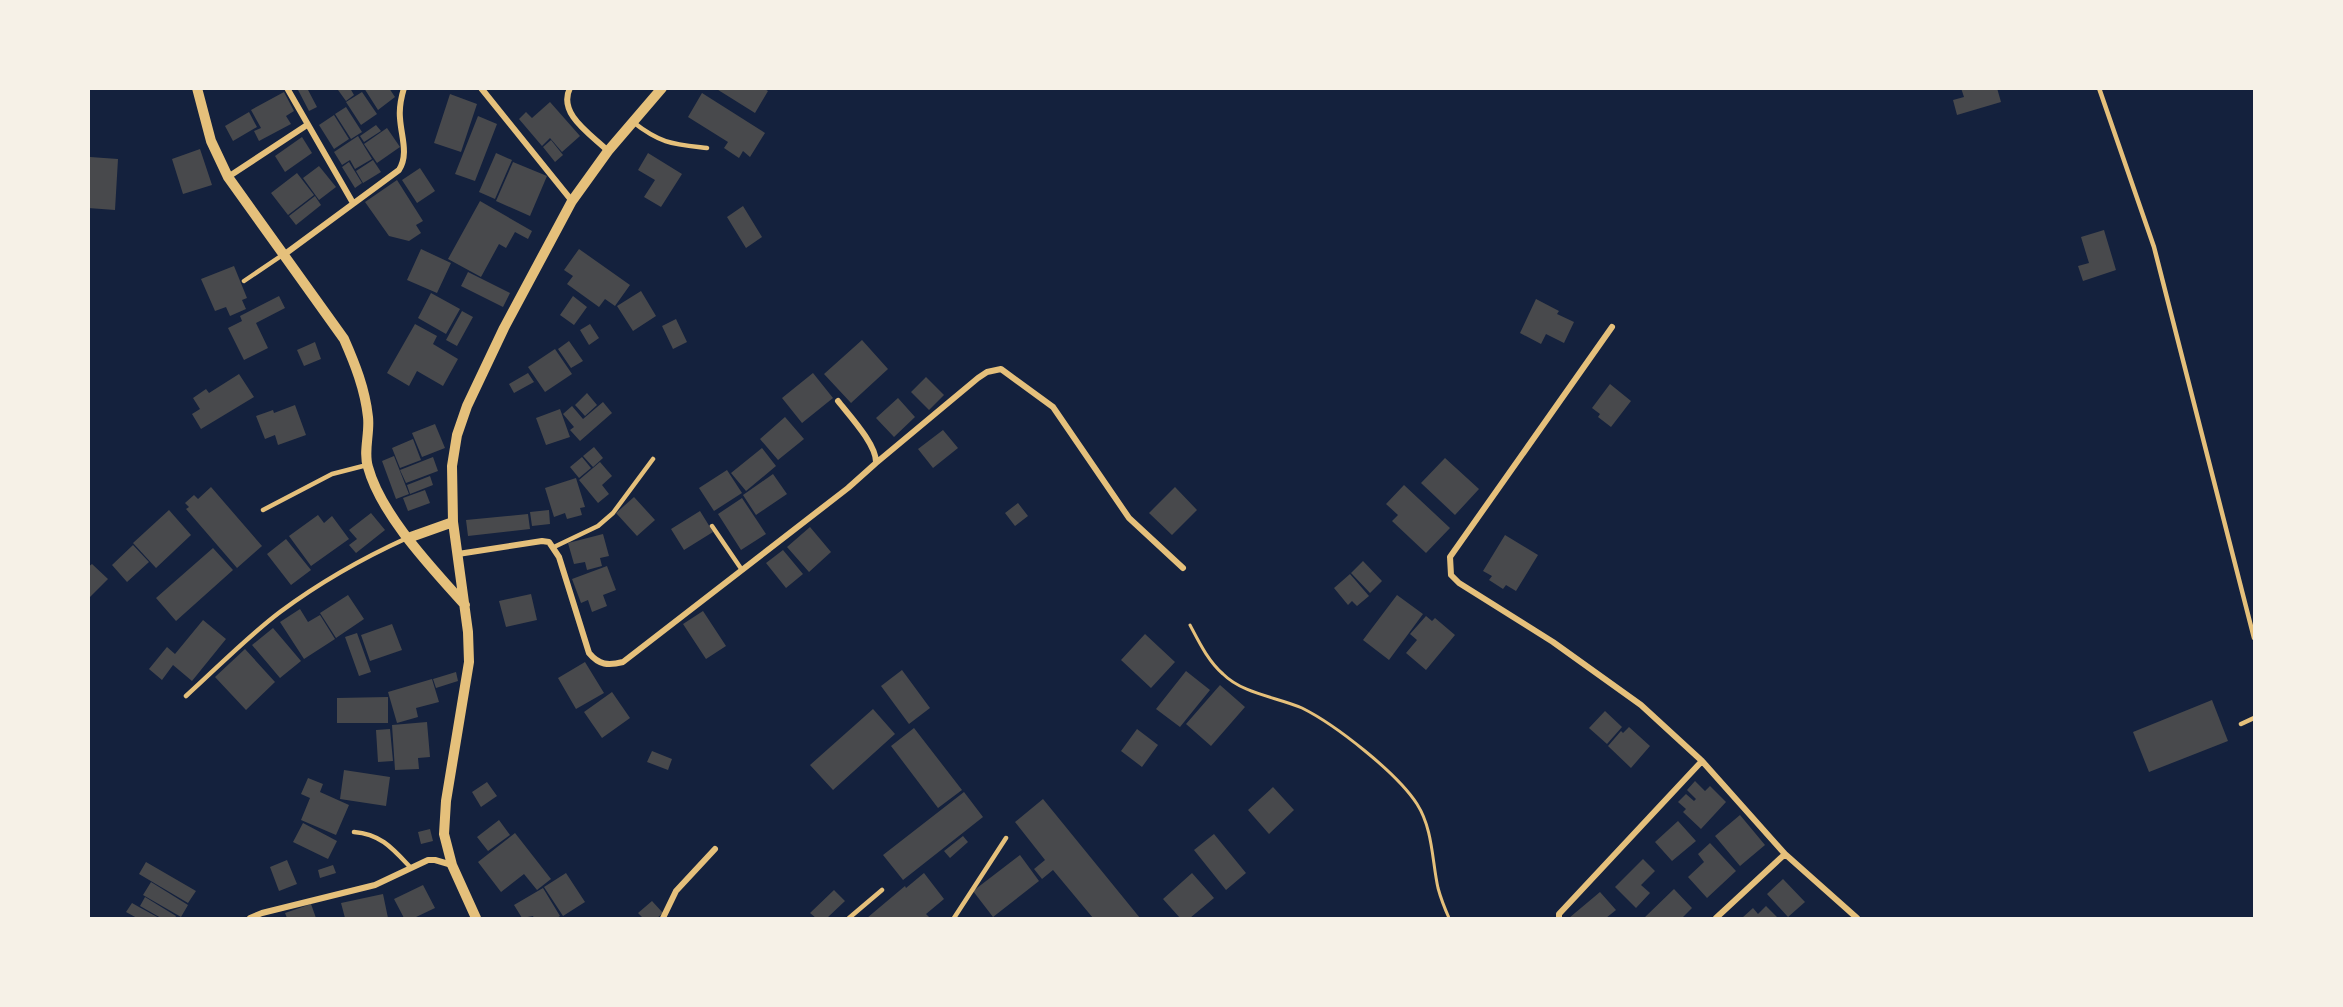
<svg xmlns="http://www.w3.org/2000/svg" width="2343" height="1007" font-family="Inter,sans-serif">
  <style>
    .building { fill: #48494c }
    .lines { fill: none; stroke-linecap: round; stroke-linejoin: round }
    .path { stroke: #e5c07b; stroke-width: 3 }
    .service { stroke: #e5c07b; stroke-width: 4.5 }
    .minor { stroke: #e5c07b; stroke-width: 6 }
    .tertiary { stroke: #e5c07b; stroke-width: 10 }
  </style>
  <rect width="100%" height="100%" fill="#14213d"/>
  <path class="building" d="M297,88h10l10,19 -8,4z
    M341,88h9l4,7 -8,6 -8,-11z
    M364,88h25l6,9 -17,13z
    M715,88h48l5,3 -13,22z
    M1961,88h36l4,14 -44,13 -4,-15 11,-3z
    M284,92l10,19 -8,5 5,8 -32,17 -5,-10 7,-3 -10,-18z
    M362,92l15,22 -16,11 -15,-23z
    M702,93l63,40 -15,24 -7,-6 -4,7 -15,-10 4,-6 -40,-25z
    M450,94l27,10 -16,48 -27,-9z
    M550,102l30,34 -18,16 -12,-14 -8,8 -23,-27 7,-7 6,6z
    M346,107l16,25 -11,7 -16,-25z
    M249,112l8,15 -24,14 -8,-15z
    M334,115l15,24 -15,10 -15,-24z
    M478,116l19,8 -22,57 -20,-7z
    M376,125l5,6 -17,11 -4,-6z
    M387,128l13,19 -23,16 -13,-19z
    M358,136l14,23 -17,10 -5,-9 -8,5 -8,-13z
    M302,137l10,16 -27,19 -10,-16z
    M551,140l12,15 -8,7 -12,-15z
    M200,149l12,36 -29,9 -11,-35z
    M496,153l16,7 -17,39 -16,-7z
    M648,153l34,21 -21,33 -17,-10 11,-17 -17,-10z
    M90,157l28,2 -3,51 -27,-2z
    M373,160l8,12 -18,11 -7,-12z
    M349,162l13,21 -7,5 -13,-21z
    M513,162l34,14 -17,40 -34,-15z
    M319,166l17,21 -17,13 -16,-22z
    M420,168l15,23 -18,12 -15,-23z
    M297,173l17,22 -26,20 -17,-22z
    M397,180l26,41 -7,4 5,8 -12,8 -20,-5 -24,-34z
    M315,196l6,9 -25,20 -7,-9z
    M480,201l52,30 -4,8 -13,-7 -9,16 -7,-4 -18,33 -33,-18z
    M743,206l19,31 -16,11 -19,-31z
    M2104,230l12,40 -33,11 -5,-15 11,-3 -8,-26z
    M421,249l30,14 -14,30 -30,-13z
    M579,249l51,36 -15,21 -10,-7 -6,8 -32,-23 6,-8 -9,-6z
    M234,266l13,32 -5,2 4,9 -16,7 -4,-9 -11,4 -14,-32z
    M468,272l42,21 -7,14 -42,-21z
    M641,291l15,25 -23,15 -16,-25z
    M431,293l29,16 -14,25 -28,-16z
    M279,296l6,12 -29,15 12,25 -24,12 -16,-32 14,-7 -2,-5z
    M573,296l14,11 -13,18 -14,-10z
    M1536,299l23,12 -2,3 17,8 -10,21 -18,-9 -5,10 -21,-11z
    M462,311l11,6 -16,29 -11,-6z
    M676,319l11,23 -14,7 -11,-23z
    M415,324l22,12 -4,8 25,15 -15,27 -26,-15 -8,15 -22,-13z
    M590,324l9,14 -10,7 -9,-15z
    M862,340l26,29 -37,34 -27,-29z
    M569,341l14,20 -12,7 -13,-19z
    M315,342l6,17 -17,7 -7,-16z
    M555,349l17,25 -27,18 -17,-25z
    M528,373l6,9 -20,11 -5,-9z
    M813,373l20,25 -31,25 -20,-25z
    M239,374l15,23 -53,32 -9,-15 8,-5 -7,-11 13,-9 3,4z
    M926,377l18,18 -15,15 -18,-18z
    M1610,384l21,17 -20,26 -13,-10 2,-3 -8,-6z
    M587,393l10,12 -12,11 -10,-11z
    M898,398l17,19 -21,20 -18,-19z
    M603,402l9,11 -32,28 -10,-11 4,-3 -11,-13 9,-8 11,13z
    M295,405l11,30 -28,10 -3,-10 -10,4 -9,-23 17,-6 1,3z
    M560,409l10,28 -24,8 -10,-27z
    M785,417l19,22 -26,21 -18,-21z
    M435,424l10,24 -23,9 -10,-24z
    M943,430l15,18 -25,20 -15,-19z
    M413,439l8,21 -21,8 -8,-20z
    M594,447l9,11 -10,9 -10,-11z
    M762,448l14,18 -30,25 -15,-18z
    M394,456l15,38 -13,5 -14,-38z
    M433,457l5,14 -32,12 -6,-13z
    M582,457l9,11 -12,10 -9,-11z
    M1445,458l34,31 -24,26 -34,-32z
    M600,462l12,14 -10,9 7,9 -11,9 -19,-23z
    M727,470l15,23 -28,18 -15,-23z
    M773,474l14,20 -31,21 -13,-20z
    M430,476l3,9 -23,9 -3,-9z
    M576,478l9,29 -5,1 2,7 -15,4 -2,-6 -11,4 -9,-29z
    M1404,485l46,43 -24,25 -34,-32 6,-6 -12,-11z
    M211,487l51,59 -25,22 -51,-59 3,-2 -4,-4 9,-8 4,4z
    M1175,487l22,23 -25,25 -23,-22z
    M425,490l5,13 -22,8 -5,-13z
    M634,497l21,23 -18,16 -21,-23z
    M742,498l24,36 -25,16 -23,-36z
    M1018,503l10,13 -13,10 -10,-13z
    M169,510l22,25 -35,33 -23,-25z
    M549,510l1,14 -18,2 -2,-14z
    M700,511l13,21 -29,18 -13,-21z
    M371,513l14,17 -29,23 -7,-8 8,-6 -8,-9z
    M528,514l2,15 -62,7 -2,-16z
    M318,515l6,8 8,-7 17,23 -38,27 -22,-30z
    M810,527l21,25 -22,20 -22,-25z
    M603,534l6,22 -9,2 2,8 -15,4 -2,-8 -11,2 -6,-21z
    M1505,535l33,20 -22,36 -10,-6 -3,4 -14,-9 3,-4 -9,-5z
    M286,539l25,31 -20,15 -24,-31z
    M133,545l16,17 -22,20 -15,-17z
    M213,548l20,22 -57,51 -20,-23z
    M783,550l20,24 -17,14 -20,-25z
    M1363,561l19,20 -12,12 -19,-20z
    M92,564l16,15 -20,20v-32z
    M607,566l9,24 -13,5 4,11 -15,6 -4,-12 -7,3 -9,-24z
    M1350,574l19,22 -12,10 -5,-5 -4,4 -14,-17z
    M531,594l6,26 -31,7 -7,-26z
    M348,595l16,24 -28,19 -16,-25z
    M1397,595l26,19 -34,46 -26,-20z
    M300,609l8,13 12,-7 15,24 -31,20 -24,-37z
    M703,611l23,35 -20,13 -23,-35z
    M1426,616l6,5 3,-3 20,17 -29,35 -20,-17 11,-13 -7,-6z
    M203,620l23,19 -34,42 -19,-16 -11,15 -13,-11 18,-22 8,7z
    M392,624l10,26 -32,11 -9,-26z
    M273,628l28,33 -21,17 -28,-33z
    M357,633l14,39 -12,4 -14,-39z
    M1145,634l30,28 -24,26 -30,-28z
    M245,649l30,33 -29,28 -31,-33z
    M585,662l19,31 -28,16 -18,-31z
    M902,670l28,38 -21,16 -28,-38z
    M1186,671l24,19 -30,37 -24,-18z
    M456,672l2,9 -22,7 -3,-9z
    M432,679l7,23 -23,6 2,9 -21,6 -9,-31z
    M1220,685l25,22 -34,39 -25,-22z
    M612,692l18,26 -28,20 -18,-26z
    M388,697v26h-51v-25z
    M2212,700l16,41 -79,31 -16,-40z
    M873,709l22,25 -62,56 -23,-25z
    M1605,711l17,16 -15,17 -18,-16z
    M427,722l3,35 -12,1 1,11 -24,1 -3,-45z
    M1629,727l21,19 -19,22 -23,-22 13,-15 2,2z
    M914,728l48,62 -24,18 -47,-62z
    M390,729l3,32 -15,1 -2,-32z
    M1137,729l21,16 -16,22 -21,-16z
    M652,751l20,8 -4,11 -21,-8z
    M344,770l46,7 -4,29 -46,-7z
    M308,778l15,6 -3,8 29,13 -13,30 -35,-15 9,-22 -9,-4z
    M1695,781l10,10 5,-5 16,16 -25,27 -18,-17 3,-3 -8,-7 8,-8 8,7 2,-2 -9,-9z
    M487,782l10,14 -16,11 -9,-15z
    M1273,787l21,23 -25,24 -21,-24z
    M964,792l19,25 -80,63 -20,-25z
    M1043,799l97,119h-47l-40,-48 -11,9 -8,-10 11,-9 -30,-38z
    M1740,815l25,30 -25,21 -25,-30z
    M499,820l11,15 -22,16 -11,-14z
    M1678,821l18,20 -24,20 -17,-19z
    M303,823l34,18 -9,18 -35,-17z
    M430,829l3,12 -12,3 -3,-12z
    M515,833l36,46 -14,11 -13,-16 -23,18 -23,-30z
    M1214,834l32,39 -20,17 -32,-40z
    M963,836l5,6 -18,16 -6,-7z
    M1710,843l26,28 -29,27 -19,-21 16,-15 -6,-8z
    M1020,855l19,26 -46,36 -20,-26z
    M1643,859l12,12 -14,14 9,8 -14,15 -21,-21z
    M287,860l10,24 -18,7 -9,-24z
    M146,862l50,29 -8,12 -49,-29z
    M333,865l3,8 -16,5 -2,-8z
    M566,873l19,29 -22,14 -19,-29z
    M924,873l20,26 -18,15 4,4h-63l38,-32 1,2z
    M1192,873l22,25 -24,20h-10l-17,-19z
    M1783,879l22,23 -17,15 -21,-23z
    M151,882l37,23 -7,12 -38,-22z
    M423,885l12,23 -21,10h-10l-10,-19z
    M543,888l17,28 -3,2h-23l-1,-2 -11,2 -8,-13z
    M1674,889l18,19 -10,10h-38z
    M834,890l11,11 -18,17h-11l-6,-5z
    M1600,892l16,18 -10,8h-37z
    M383,894l5,24h-43l-4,-15z
    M145,897l31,19 -1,2h-14l-21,-12z
    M652,901l11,12 -6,5h-14l-5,-5z
    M132,903l7,4 20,11h-22l-11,-6z
    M311,904l5,14h-29l-2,-5z
    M1766,906l12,12h-36l11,-10 5,6z"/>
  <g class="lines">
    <path class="path" d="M1190,625c9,17 18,36 33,49 20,20 54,23 79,34 34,17 95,65 115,96 16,25 15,57 21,84 3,11 7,21 11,30"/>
    <path class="service" d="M2099,88l55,159 100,391
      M633,122c28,22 40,22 74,26
      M244,281l40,-27
      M263,510l69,-36 35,-9
      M712,526l30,44
      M554,547l44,-21 15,-13 40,-54
      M186,696c31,-28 61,-59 94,-84 39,-29 83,-54 127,-74
      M2241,724l13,-6
      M354,832c27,2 39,17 57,36
      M849,918l33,-28
      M954,918l52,-80"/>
    <path class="minor" d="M287,88l66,115
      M481,88l91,113
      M570,88c-13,26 22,47 38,63
      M228,177l79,-52
      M285,254l114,-84c10,-16 2,-34 1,-52 -1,-10 1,-20 4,-30
      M1612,327l-162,230 1,18 8,8 94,59 88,63 61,56 83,93 72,64
      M876,463l102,-85 9,-6 14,-3 52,38 76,111 54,50
      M458,554l84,-13 7,1 10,15 30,96c10,12 19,13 34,9l225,-174 28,-25c1,-18 -27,-48 -38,-62
      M250,918l12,-5 113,-28 53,-25h7l17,5
      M663,918l13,-27 39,-42
      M1559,918v-4l143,-153
      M1716,918l69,-64"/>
    <path class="tertiary" d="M197,88l14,53 17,36 116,162c11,25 21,50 24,78 2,16 -5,35 0,50 13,48 64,101 97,138
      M408,538l45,-16
      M476,918l-24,-53 -8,-31 2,-33 23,-139 -1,-30 -15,-110 -1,-56 5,-31 10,-29 37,-78 68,-127 36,-50 54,-63"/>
  </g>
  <rect width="2343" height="1007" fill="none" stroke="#f6f1e7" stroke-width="180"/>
</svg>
